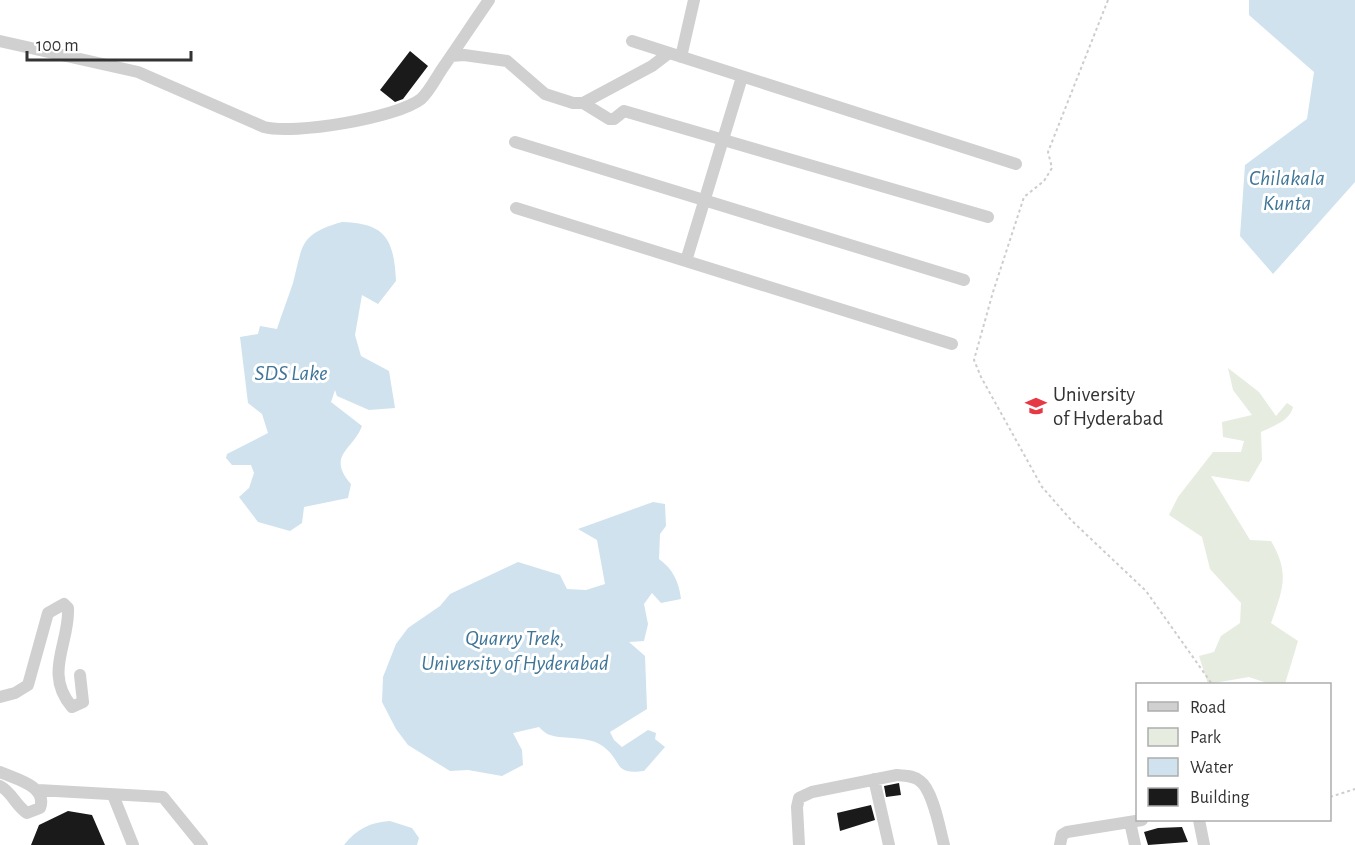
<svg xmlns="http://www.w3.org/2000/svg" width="1355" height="845" font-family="'Alegreya Sans',sans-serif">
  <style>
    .green { fill: #e6ecdf }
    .water { fill: #cfe2ee }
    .building { fill: #1a1a1a }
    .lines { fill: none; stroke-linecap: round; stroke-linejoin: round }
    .path { stroke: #cdcdcd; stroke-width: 2; stroke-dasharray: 3 3; stroke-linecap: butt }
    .minor { stroke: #d0d0d0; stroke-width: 12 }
    .labels { text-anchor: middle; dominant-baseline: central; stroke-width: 6; stroke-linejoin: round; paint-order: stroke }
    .poi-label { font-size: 21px; fill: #333; stroke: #fff; text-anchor: start }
    .water-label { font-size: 22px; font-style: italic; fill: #3f7597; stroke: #fff }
  </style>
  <rect width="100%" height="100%" fill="#fff"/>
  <path class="green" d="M1228,368l31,24 17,24 11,-13 6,4c-3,14 -20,19 -32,25l1,28 -13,22 -38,-6 39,64 21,1c19,32 12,48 0,82l27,18 -13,43h-15l-21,-7 -41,7 -9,-28 15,-4 7,-16 19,-13 1,-20 -31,-34 -8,-32 -33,-22 9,-18 35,-45h28l3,-11 -21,-4 -1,-15 30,-7 -19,-25z"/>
  <path class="water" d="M1249,0h106v182l-82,92 -33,-38 5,-71 62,-46 7,-47 -65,-57z
    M342,222c44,1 52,18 54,59l-18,23 -16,-9 -7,40 6,21 28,15 6,37 -26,2 -32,-14 -2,-6 -4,12 31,24c-9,24 -36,29 -11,58l-3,14 -44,9 -2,16 -12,8 -32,-9 -19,-25 10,-9 5,-15 -3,-8h-19l-6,-7 1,-4 41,-21 -6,-19 -14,-11 -8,-66 18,-3 2,-8 17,3c5,-16 11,-31 16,-46 10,-38 6,-49 49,-61z
    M653,502l12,2 1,22 -6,8 -1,25c14,10 20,23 22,40l-20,4 -9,-10 -8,11 4,20 -4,17 -15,1 16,14 2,53 -37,23 4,8 8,7 26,-17 8,3 -1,6 10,8 -21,24c-31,4 -21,-9 -40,-24 -15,-12 -40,-7 -54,-12 -4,-1 -8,-5 -11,-8l-26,6 9,17 1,15 -21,11 -34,-6 -18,1 -42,-26 -12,-16 -14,-27 1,-25 13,-33 12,-16 32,-22 10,-12 68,-32 42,13 7,14 19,1 19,-6 -8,-44 -19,-11z
    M390,821l22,7 7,10 -2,7h-73c12,-16 27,-23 46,-24z"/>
  <path class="building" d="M410,51l18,15 -25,33 -8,3 -15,-12z
    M899,783l2,12 -15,2 -2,-11z
    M871,805l4,15 -35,11 -3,-18z
    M68,811l24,4 13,30h-74l8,-20z
    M1182,827l6,15 -40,3 -4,-13 14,-4z"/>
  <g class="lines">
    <path class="path" d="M1108,0l-60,152 4,16 -8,13 -20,16 -31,95 -19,68 7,17 61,110 29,33 75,71 66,93
      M1330,797l25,-8"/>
    <path class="minor" d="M0,41l138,31 126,55c29,8 133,-9 157,-28 8,-7 15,-21 21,-30 16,-23 31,-46 47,-69
      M632,41l384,123
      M451,56l13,-1 43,6 38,33 28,9h10l69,-37 17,-13
      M681,57l13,-57
      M583,103l26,16h5l10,-8 364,106
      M515,142l449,138
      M516,208l436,136
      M686,261l56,-184
      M0,697l15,-4 13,-8 20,-72 16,-9 4,4c2,35 -25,65 4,99l11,-5 -3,-27
      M0,772c15,7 48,14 40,36l-13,5c-12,-8 -15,-21 -27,-27
      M874,779l15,66
      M38,790l125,7 39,48
      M113,795l20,50
      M1199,820l5,25
      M1130,822l5,23
      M799,845l-2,-38 2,-9 13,-6 85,-17c8,1 16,0 23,6 13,9 20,49 24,64
      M1060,845l2,-10 5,-3 75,-12"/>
  </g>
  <defs>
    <symbol id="university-bare" viewBox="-9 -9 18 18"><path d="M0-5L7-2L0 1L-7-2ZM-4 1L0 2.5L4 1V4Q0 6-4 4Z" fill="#e63946" stroke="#fff" stroke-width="2.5" paint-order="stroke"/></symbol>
  </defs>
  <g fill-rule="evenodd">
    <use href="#university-bare" x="1021" y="391" width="30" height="30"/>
  </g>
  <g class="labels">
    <g class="poi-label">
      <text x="1053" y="394">University<tspan x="1053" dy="24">of Hyderabad</tspan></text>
    </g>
    <g class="water-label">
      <text x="1287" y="178">Chilakala<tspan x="1287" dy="25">Kunta</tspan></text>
      <text x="291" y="373">SDS Lake</text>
      <text x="515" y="638">Quarry Trek,<tspan x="515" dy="25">University of Hyderabad</tspan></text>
    </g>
  </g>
  <rect x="1136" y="683" width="195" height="138" fill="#ffffff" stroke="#adadad" stroke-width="1.5"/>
  <rect x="1148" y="702" width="30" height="9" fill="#d0d0d0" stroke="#adadad" stroke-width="1.5"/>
  <text x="1190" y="713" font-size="18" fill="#333333">Road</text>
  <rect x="1148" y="728" width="30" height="18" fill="#e6ecdf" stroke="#adadad" stroke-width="1.5"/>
  <text x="1190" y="743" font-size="18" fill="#333333">Park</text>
  <rect x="1148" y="758" width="30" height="18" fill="#cfe2ee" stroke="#adadad" stroke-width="1.5"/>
  <text x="1190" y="773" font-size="18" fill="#333333">Water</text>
  <rect x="1148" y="788" width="30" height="18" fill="#1a1a1a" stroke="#adadad" stroke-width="1.5"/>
  <text x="1190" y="803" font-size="18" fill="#333333">Building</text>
  <path d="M27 51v9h164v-9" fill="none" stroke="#333333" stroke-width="3"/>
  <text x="36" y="51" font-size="18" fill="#333333" stroke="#ffffff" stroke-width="4.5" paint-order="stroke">100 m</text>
</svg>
